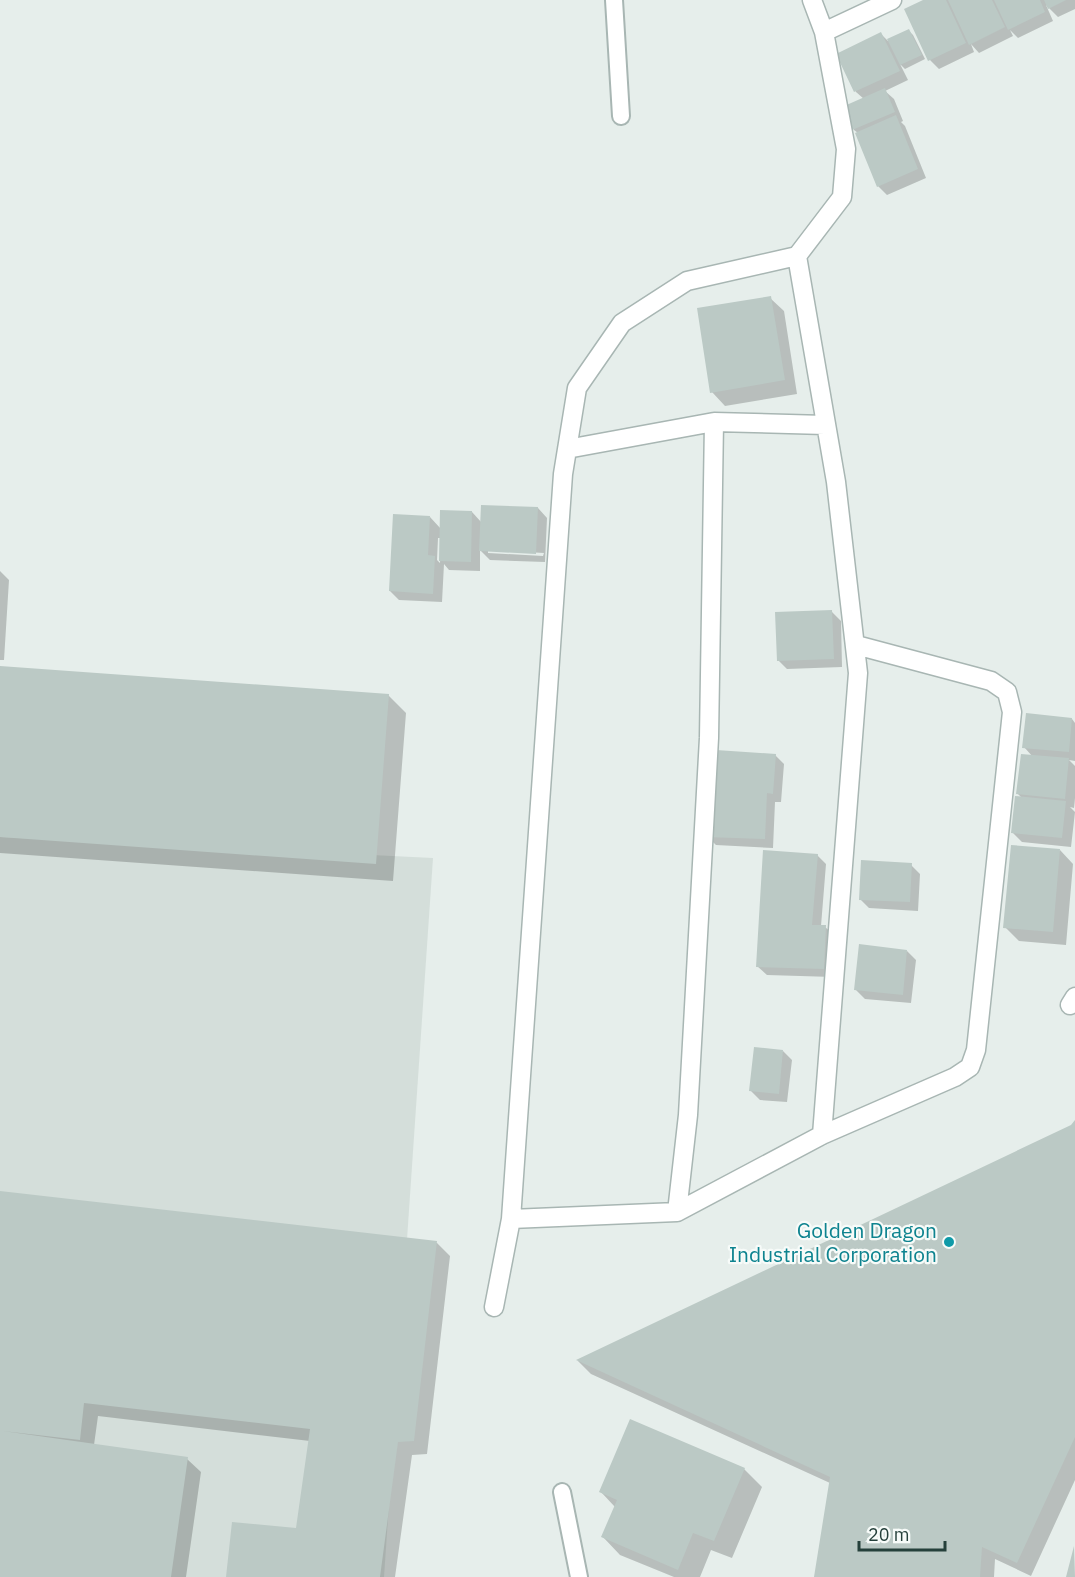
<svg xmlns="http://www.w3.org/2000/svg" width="1075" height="1577" font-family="'IBM Plex Sans',sans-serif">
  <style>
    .built { fill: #d4deda }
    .shadow { fill: #0003; fill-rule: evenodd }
    .building { fill: #bbc9c5 }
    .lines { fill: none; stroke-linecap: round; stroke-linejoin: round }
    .service-casing { stroke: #a8b6b3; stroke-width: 20 }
    .minor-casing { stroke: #a8b6b3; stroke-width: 21 }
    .service { stroke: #fff; stroke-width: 16 }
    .minor { stroke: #fff; stroke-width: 18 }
    .culture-dot { fill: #0f9aa8; stroke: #f7fbf9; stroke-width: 2 }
    .labels { text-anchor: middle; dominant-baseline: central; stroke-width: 4.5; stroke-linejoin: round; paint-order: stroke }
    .culture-label { font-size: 21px; fill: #0d838f; stroke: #f7fbf9; text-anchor: end }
  </style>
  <rect width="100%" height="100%" fill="#e6eeeb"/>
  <path class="built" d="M0,837l433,21 -49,719h-384z"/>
  <path class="shadow" d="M927,0h148v9l-17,8 -12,-12 7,16 -35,17 -8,-8 3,6 -34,17 -8,-9 3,8 -35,17 -9,-9z
    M909,31l4,4 12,24 -20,10 -5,-5 8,16 -23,11 9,8 9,22 -2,1 4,4 21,52 -39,17 -9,-9 -20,-53 -4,-3 -10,-22 20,-9 -8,-7 -18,-38 43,-20 7,7z
    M770,298l14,13 13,83 -72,12 -13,-14z
    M538,508l9,10 -2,44 -55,-2 -10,-10v21l-31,-1 -5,-6 -2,38 -43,-2 -9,-9 40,-74 11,12 31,-17 10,11zM438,538h3l-1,25 -3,-3zM488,550l56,3 -1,3 -55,-3z
    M0,571l9,9 -5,80h-4z
    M832,612l9,9 1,46 -55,2 -9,-9z
    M0,668l388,27 18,18 -13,168 -393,-28z
    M1072,719l3,4v38l-6,-1 6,6v32l-1,10 -4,-1 5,5 -4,35 -49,-5 -9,-9 9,-35 -4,-4 15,-37 -9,-10z
    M775,755l9,9 -3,38h-6l-2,46 -57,-3 -9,-9z
    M1060,850l13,14 -7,81 -47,-4 -14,-14z
    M817,855l9,9 -5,62 4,1 10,9 -2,41 -66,-2 -10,-9z
    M911,865l9,9 -2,37 -49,-3 -9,-9z
    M907,951l9,9 -5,43 -46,-4 -9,-9z
    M783,1051l9,9 -5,42 -27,-2 -9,-9z
    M1075,1122v358l-44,96 -36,-17 -1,18h-178l14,-94 -239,-109 -13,-13 494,-235z
    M0,1193l437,50 13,13 -23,198 -15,1 -17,122h-167l69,-47 13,-89 -212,-25 -4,29 93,14 14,13 -15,105h-186z
    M744,1469l18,18 -30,71 -21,-8 -11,27h-26l-54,-22 -17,-18 12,-30 -14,-15z"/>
  <path class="building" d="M923,0h23l20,43 -38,18 -24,-52z
    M948,0h44l13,27 -36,18z
    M994,0h46l5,12 -37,18z
    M1044,0h22l-18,9z
    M909,29l13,26 -22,10 -13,-26z
    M881,32l19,39 -46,21 -18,-38z
    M885,88l10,24 -43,18 -10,-23z
    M896,115l22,54 -41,18 -22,-54z
    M771,296l14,84 -75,13 -13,-85z
    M481,505l57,2 -2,47 -57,-3z
    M440,510l32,1 -1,51 -32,-1z
    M393,514l37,2 -2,39 7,1 -2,38 -44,-3z
    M832,610l2,49 -57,2 -2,-49z
    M0,666l389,28 -13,170 -376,-27z
    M1026,713l46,5 -3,34 -47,-4z
    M716,750l60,4 -3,40 -6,-1 -2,46 -59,-2z
    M1021,754l48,4 -4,41 -49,-5z
    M1015,796l51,5 -4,37 -51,-5z
    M1011,845l49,4 -7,83 -50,-4z
    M763,850l55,4 -6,71h14l-2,44 -68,-2z
    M861,860l51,3 -2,39 -51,-2z
    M859,944l48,6 -4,45 -49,-5z
    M754,1047l29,3 -4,44 -30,-3z
    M1075,1120v317l-58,126 -35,-16 -2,30h-166l16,-100 -254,-117 495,-235z
    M0,1191l437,50 -23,200 -16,1 -18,135h-154l6,-55 64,6 14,-99 -226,-26 -4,37 -77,-9 185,26 -17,120h-171z
    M630,1419l115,49 -31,73 -21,-8 -15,37 -77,-33 16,-37 -18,-8z
    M1074,1546l1,31h-9z"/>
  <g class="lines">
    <defs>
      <path id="service" d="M614,0l7,116
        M562,1492l17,85"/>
      <path id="minor" d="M812,0l12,32 68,-32
        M797,256l39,226 22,191 -36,462
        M567,449l147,-27 111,3
        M1070,1005l5,-8
        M677,1212l11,-97 21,-377 5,-316
        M511,1219l166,-7 145,-77 133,-58 15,-10 6,-17 36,-338 -5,-20 -16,-11 -135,-36
        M494,1307l17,-88 52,-745 14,-86 45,-65 65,-42 110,-25 45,-59 4,-48 -22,-117"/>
    </defs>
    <use href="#service" class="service-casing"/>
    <use href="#minor" class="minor-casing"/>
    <use href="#service" class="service"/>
    <use href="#minor" class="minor"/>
  </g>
  <circle class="culture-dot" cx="949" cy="1242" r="6"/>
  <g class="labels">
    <g class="culture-label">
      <text x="937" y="1230">Golden Dragon<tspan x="937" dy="24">Industrial Corporation</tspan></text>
    </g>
  </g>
  <path d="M859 1541v9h86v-9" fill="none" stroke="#25403b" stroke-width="3"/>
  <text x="868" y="1541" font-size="18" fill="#25403b" stroke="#f7fbf9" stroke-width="4.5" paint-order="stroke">20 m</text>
</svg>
